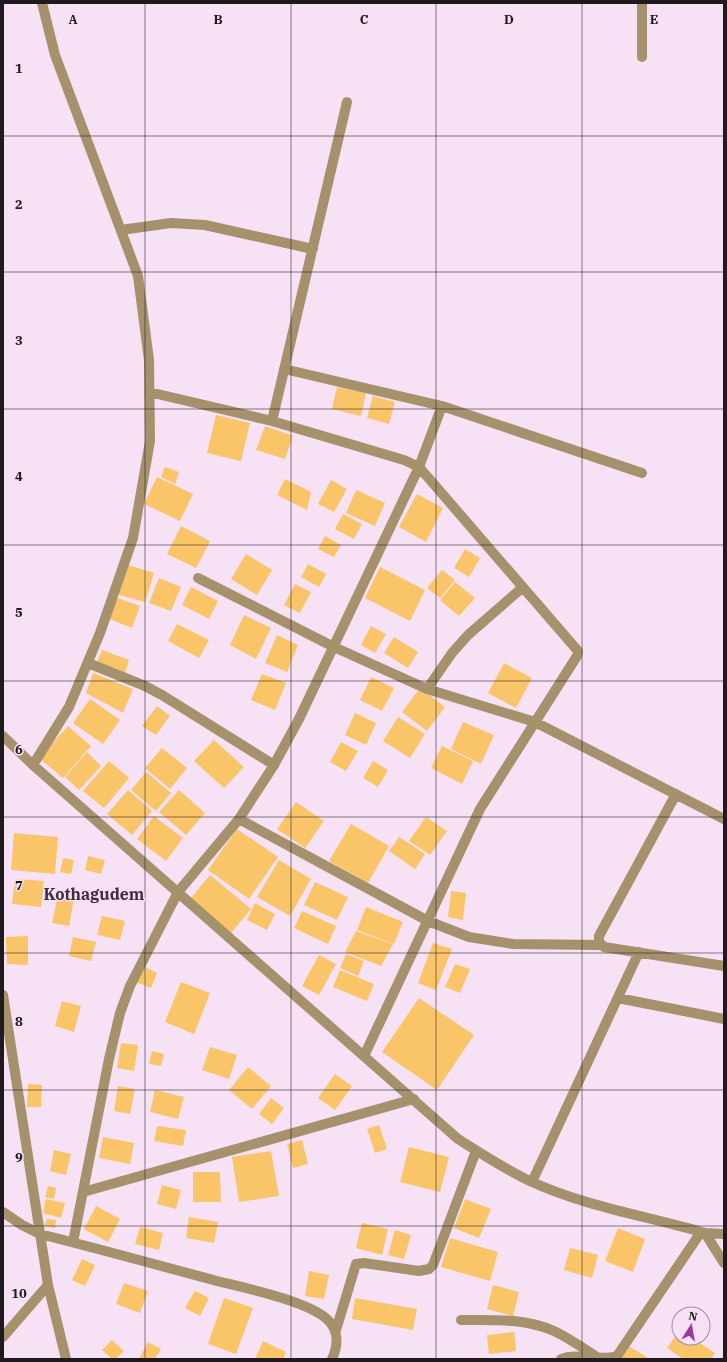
<svg xmlns="http://www.w3.org/2000/svg" width="727" height="1362" font-family="'IBM Plex Serif',serif">
  <style>
    .building { fill: #fac569 }
    .lines { fill: none; stroke-linecap: round; stroke-linejoin: round }
    .minor { stroke: #a5916c; stroke-width: 10 }
    .grid { fill: none; stroke: #201920; stroke-width: 1; stroke-opacity: 0.55 }
    .labels { text-anchor: middle; dominant-baseline: central; stroke-width: 3; stroke-linejoin: round; paint-order: stroke }
    .quarter-label { font-size: 16px; font-weight: bold; fill: #3e2e3e; stroke: #f6e1f5 }
    .grid-label { font-size: 13px; text-anchor: middle; font-weight: bold; fill: #201920; stroke: #f6e1f5; stroke-width: 3; stroke-linejoin: round; paint-order: stroke }
  </style>
  <rect width="100%" height="100%" fill="#f6e1f5"/>
  <path class="building" d="M337,387l29,6 -5,23 -29,-7z
    M373,396l22,6 -6,22 -22,-6z
    M216,415l34,8 -9,38 -34,-8z
    M265,426l28,10 -8,23 -29,-9z
    M165,467l14,5 -4,12 -14,-7z
    M157,477l36,17 -13,27 -36,-17z
    M285,479l26,13 -4,18 -30,-15z
    M331,480l16,9 -13,23 -16,-8z
    M356,490l29,13 -10,23 -29,-13z
    M417,494l26,14 -17,34 -27,-15z
    M343,514l19,10 -8,15 -19,-10z
    M181,526l29,15 -14,27 -29,-14z
    M325,536l16,9 -7,12 -16,-8z
    M465,549l15,9 -11,19 -15,-9z
    M246,554l26,16 -15,25 -26,-16z
    M125,564l29,9 -9,29 -29,-8z
    M308,564l18,10 -7,13 -18,-10z
    M380,567l45,23 -15,31 -45,-23z
    M442,570l13,10 -15,18 -13,-10z
    M159,578l22,9 -10,24 -22,-8z
    M455,582l20,16 -16,18 -19,-16z
    M295,584l16,8 -11,21 -16,-8z
    M191,587l27,14 -9,18 -27,-14z
    M115,597l25,9 -8,22 -25,-10z
    M244,615l27,13 -15,31 -26,-14z
    M177,624l32,16 -10,18 -31,-17z
    M371,626l15,8 -11,19 -14,-8z
    M277,635l21,10 -11,27 -22,-9z
    M394,637l24,15 -10,16 -24,-15z
    M102,650l27,10 -4,13 -28,-11z
    M504,663l28,15 -16,30 -28,-15z
    M93,673l40,16 -10,24 -37,-20z
    M262,674l24,9 -11,27 -24,-10z
    M371,677l23,11 -12,23 -22,-11z
    M420,688l25,19 -18,24 -25,-19z
    M90,699l30,21 -17,24 -30,-21z
    M157,706l13,10 -14,19 -14,-9z
    M355,713l21,10 -10,22 -21,-10z
    M398,717l27,17 -15,24 -27,-17z
    M463,722l31,13 -13,29 -30,-15z
    M68,726l23,20 -28,32 -24,-20z
    M214,740l30,27 -20,21 -30,-27z
    M341,742l17,9 -12,20 -16,-9z
    M442,746l31,15 -11,23 -31,-16z
    M162,748l25,20 -17,21 -25,-21z
    M87,752l14,14 -22,24 -14,-13z
    M109,761l20,17 -25,30 -21,-17z
    M373,761l15,9 -10,17 -15,-9z
    M146,772l25,21 -15,18 -25,-21z
    M128,790l24,21 -20,24 -25,-21z
    M179,790l26,23 -19,22 -27,-23z
    M296,802l28,19 -19,27 -28,-19z
    M154,816l29,22 -17,23 -29,-22z
    M426,817l21,14 -17,24 -21,-14z
    M351,824l38,22 -21,37 -39,-22z
    M237,829l41,28 -29,42 -41,-29z
    M14,833l44,4 -3,37 -44,-4z
    M399,837l26,17 -10,15 -26,-18z
    M88,856l17,4 -4,14 -16,-4z
    M63,858l11,2 -3,14 -11,-2z
    M279,860l32,19 -21,37 -33,-19z
    M210,875l41,34 -20,24 -41,-34z
    M15,879l29,2 -3,26 -29,-3z
    M315,882l33,15 -11,23 -33,-15z
    M451,891l15,2 -3,27 -15,-3z
    M58,895l16,3 -5,28 -17,-3z
    M255,903l20,11 -8,16 -20,-10z
    M366,907l37,15 -9,22 -37,-14z
    M302,911l34,15 -8,18 -34,-16z
    M102,916l23,5 -5,19 -23,-5z
    M356,931l37,13 -12,22 -36,-14z
    M28,936v29l-21,-1 -1,-27z
    M73,937l23,5 -5,19 -22,-5z
    M433,943l19,6 -16,41 -18,-7z
    M346,954l18,7 -6,15 -18,-8z
    M319,955l17,9 -17,31 -17,-9z
    M455,964l15,5 -10,24 -15,-6z
    M143,966l14,7 -6,15 -15,-6z
    M340,970l34,14 -7,17 -34,-14z
    M181,982l29,11 -16,41 -29,-12z
    M419,998l55,37 -37,55 -55,-38z
    M62,1001l19,5 -7,26 -19,-6z
    M121,1043l17,2 -4,26 -17,-3z
    M210,1047l27,8 -8,24 -27,-9z
    M152,1051l12,3 -3,12 -12,-2z
    M248,1067l23,19 -19,23 -23,-19z
    M335,1074l17,12 -17,24 -17,-12z
    M28,1084l14,1 -1,22h-14z
    M118,1086l17,3 -5,25 -16,-3z
    M155,1090l29,7 -6,22 -28,-7z
    M271,1098l13,10 -12,16 -13,-10z
    M379,1125l8,24 -12,4 -8,-24z
    M157,1126l29,4 -3,16 -29,-5z
    M103,1137l31,6 -4,21 -31,-6z
    M302,1140l6,24 -15,4 -6,-24z
    M409,1147l40,10 -9,35 -40,-10z
    M54,1150l17,4 -5,21 -16,-4z
    M271,1151l8,45 -40,6 -7,-45z
    M193,1172h27l1,30h-28z
    M162,1185l19,5 -5,19 -19,-5z
    M48,1186l8,2 -2,11 -9,-2z
    M46,1199l19,4 -4,15 -18,-5z
    M465,1199l26,10 -12,29 -25,-10z
    M96,1206l24,13 -12,23 -24,-13z
    M189,1217l29,5 -4,21 -28,-5z
    M47,1219l9,1 -1,8 -11,-2z
    M362,1223l26,6 -6,26 -26,-7z
    M140,1227l23,6 -4,17 -24,-6z
    M618,1228l27,11 -12,33 -28,-11z
    M395,1230l16,5 -7,24 -16,-4z
    M450,1238l48,14 -8,29 -49,-14z
    M570,1248l28,7 -6,23 -28,-8z
    M82,1259l13,6 -10,21 -13,-6z
    M309,1271l20,4 -5,24 -19,-3z
    M124,1283l24,8 -8,22 -24,-9z
    M493,1285l26,7 -6,24 -26,-7z
    M195,1291l14,7 -9,18 -15,-8z
    M224,1298l29,10 -17,46 -28,-10z
    M355,1298l62,11 -4,21 -61,-11z
    M679,1331v7h13l23,15 -4,6h-28l-16,-11z
    M514,1332l2,19 -27,3 -2,-19z
    M112,1340l12,11 -8,8h-4l-10,-9z
    M263,1341l23,11 -3,7h-28z
    M148,1342l13,7 -6,10h-16z
    M627,1345l23,14h-31z"/>
  <g class="lines">
    <path class="minor" d="M642,57v-54
      M121,230l50,-7 34,2 108,24
      M284,369l158,37 200,67
      M149,392l123,29 132,39 15,7 159,184 -1,5 -97,153 -116,247
      M272,421l75,-319
      M198,578l136,69 93,42 108,33 189,97
      M88,663l57,23 17,9 112,70
      M427,689l25,-36 16,-18 55,-48
      M3,736l30,29 425,374c24,15 48,31 74,43 55,25 115,34 173,51l19,1
      M33,765l36,-58 31,-74 33,-95 17,-97 -1,-81 -11,-84 -83,-221 -13,-52
      M676,794l-77,142v6l5,5 120,19
      M239,819l189,102 41,16 44,7 88,1
      M3,995l45,290 18,74
      M618,998l106,21
      M532,1182l107,-230
      M83,1192l331,-93
      M3,1212l19,13 18,9c59,15 118,31 177,47 28,7 91,20 111,39 11,11 10,26 4,39
      M705,1233l19,30
      M73,1242l36,-183 11,-46 10,-27 48,-94 61,-73 35,-54 25,-46 120,-252 23,-61
      M461,1320c32,0 63,-2 93,11 15,7 29,17 43,26
      M336,1330l20,-66 8,-1 55,8 10,-2 4,-4 43,-114
      M3,1337l45,-52
      M561,1359c17,-7 38,3 56,-3l84,-124"/>
  </g>
  <path class="grid" d="M145,3v1356M291,3v1356M436,3v1356M582,3v1356M3,136h721M3,272h721M3,409h721M3,545h721M3,681h721M3,817h721M3,953h721M3,1090h721M3,1226h721"/>
  <g class="labels">
    <g class="quarter-label">
      <text x="94" y="894">Kothagudem</text>
    </g>
  </g>
  <g class="grid-label">
    <text x="73" y="24">A</text>
    <text x="218" y="24">B</text>
    <text x="364" y="24">C</text>
    <text x="509" y="24">D</text>
    <text x="654" y="24">E</text>
    <text x="19" y="73">1</text>
    <text x="19" y="209">2</text>
    <text x="19" y="345">3</text>
    <text x="19" y="481">4</text>
    <text x="19" y="617">5</text>
    <text x="19" y="754">6</text>
    <text x="19" y="890">7</text>
    <text x="19" y="1026">8</text>
    <text x="19" y="1162">9</text>
    <text x="19" y="1298">10</text>
  </g>
  <rect width="727" height="1362" fill="none" stroke="#201920" stroke-width="8"/>
  <g transform="translate(691 1326) rotate(11)"><circle r="19" fill="#f6e1f5" stroke="#a091a0"/>
  <path d="M0-3L7 15L0 10L-7 15Z" fill="#9c379d"/>
  <text y="-6" font-size="11" font-weight="bold" text-anchor="middle" fill="#201920">N</text>
  </g>
</svg>
